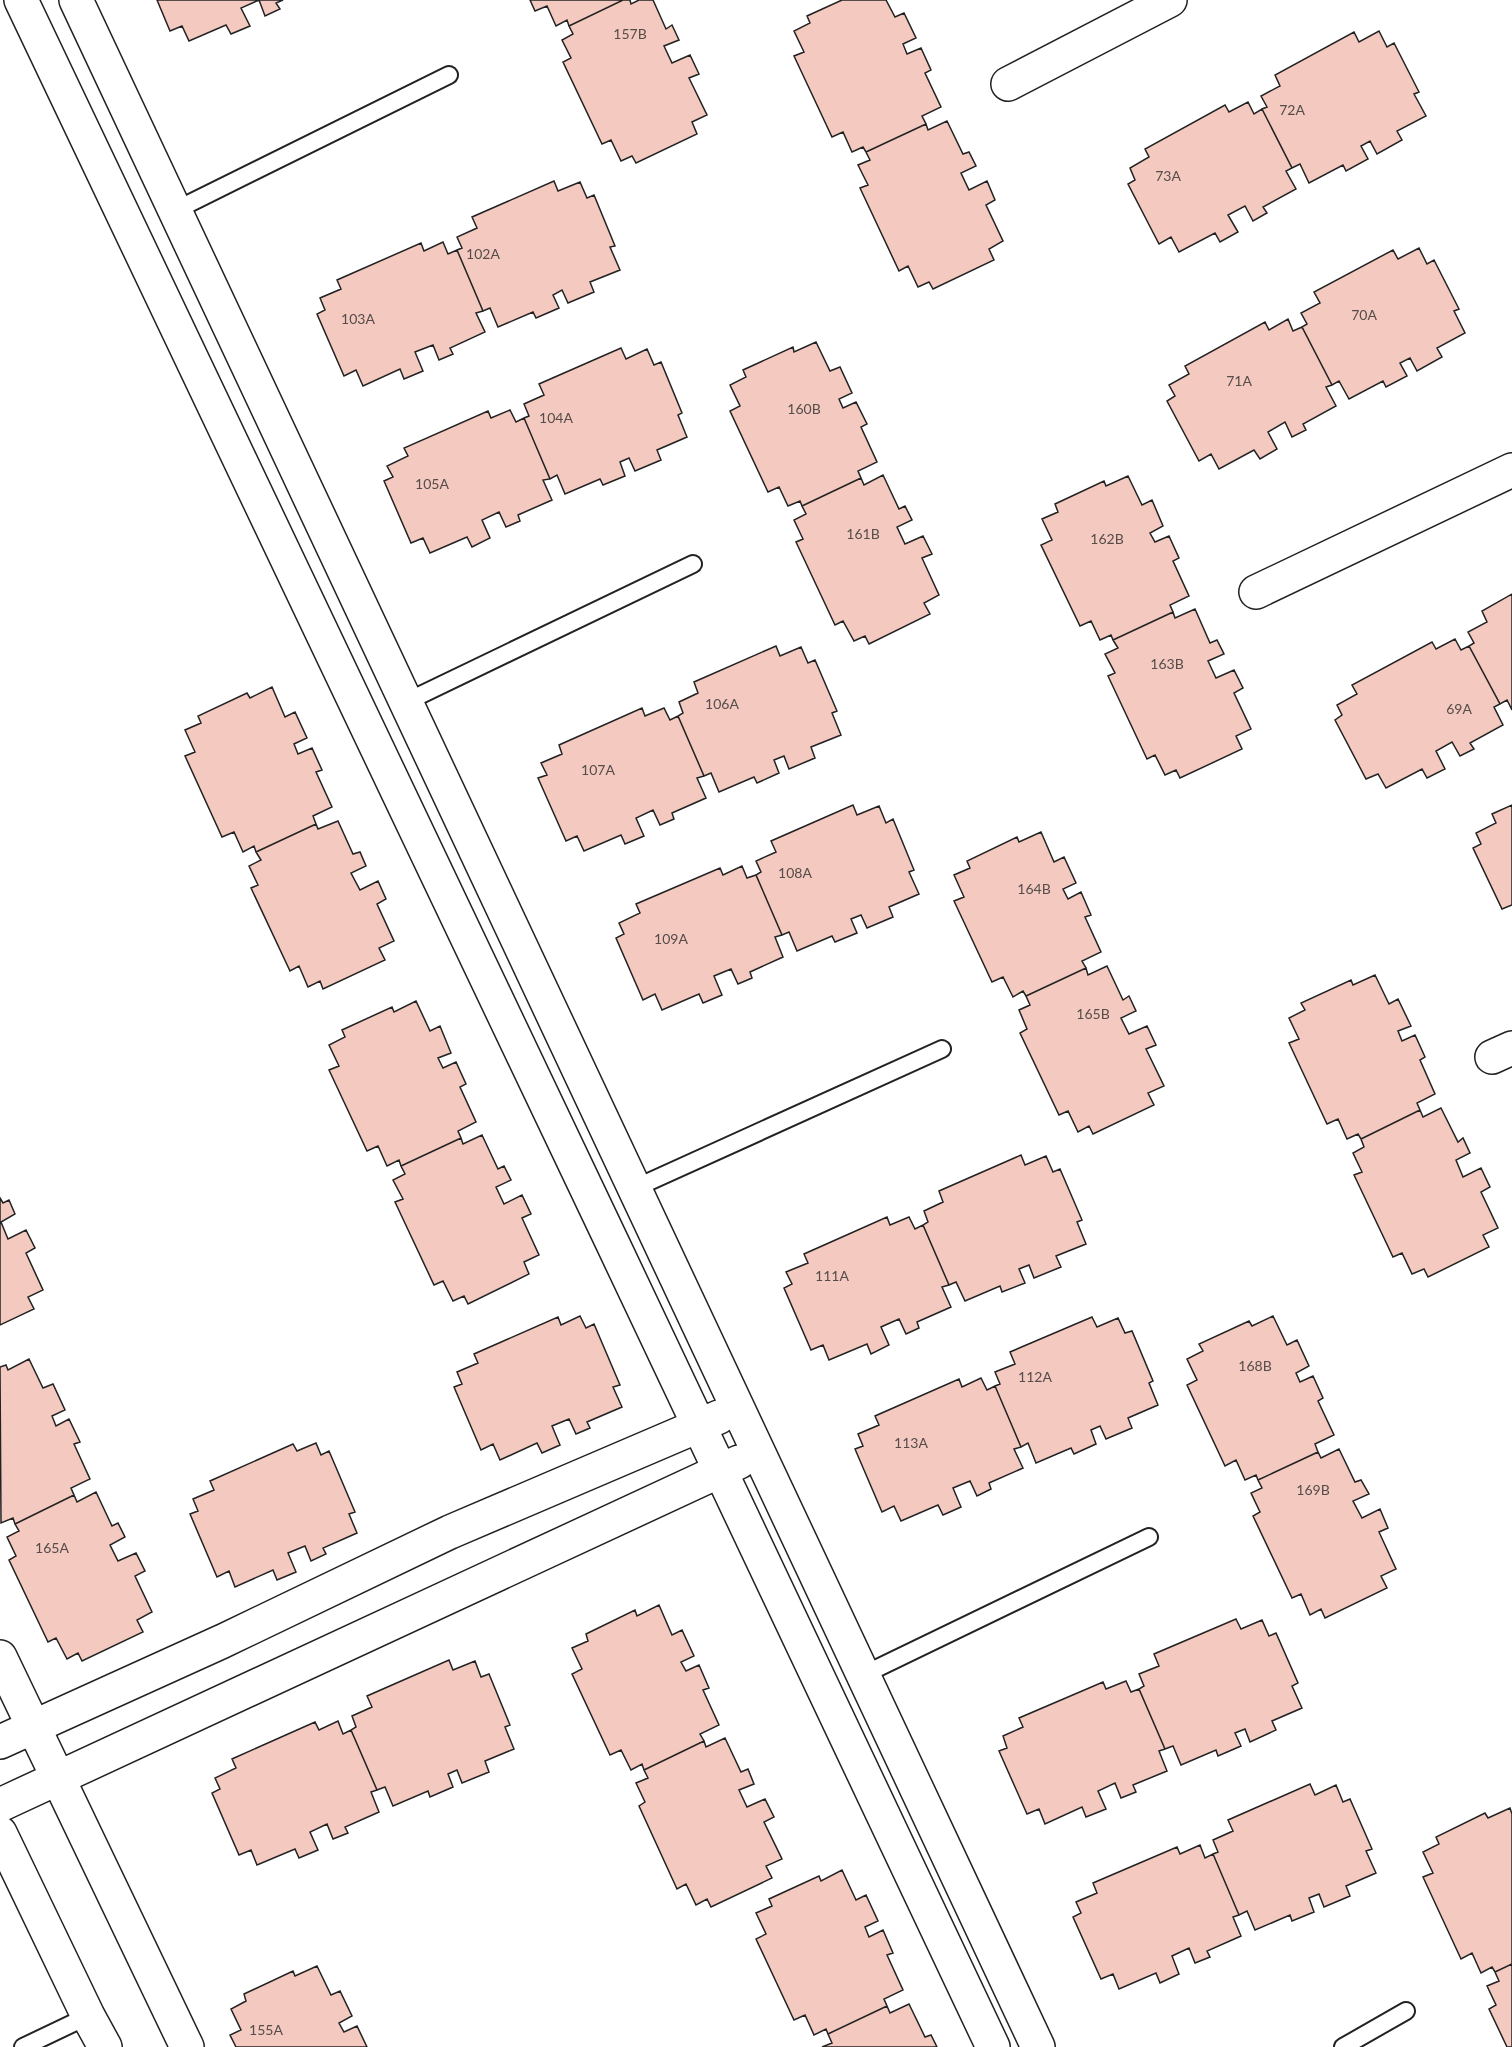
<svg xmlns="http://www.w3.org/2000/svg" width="1512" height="2047" font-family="Lato,sans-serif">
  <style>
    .building { fill: #f3c9c0; stroke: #222; stroke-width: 1.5 }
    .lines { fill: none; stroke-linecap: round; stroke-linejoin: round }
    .service-casing { stroke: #222; stroke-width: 20 }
    .minor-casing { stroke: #222; stroke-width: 36 }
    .service { stroke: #fff; stroke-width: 16 }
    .minor { stroke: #fff; stroke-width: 33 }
    .labels { text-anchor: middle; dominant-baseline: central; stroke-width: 4.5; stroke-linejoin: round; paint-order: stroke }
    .number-label { font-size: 14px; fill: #564c4a }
  </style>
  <rect width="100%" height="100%" fill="#fff"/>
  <path class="building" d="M157,0h126l-7,3 4,6 -15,7 -6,-16 -18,8 9,18 -19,8 -5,-9 -37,16 -7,-15 -12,5z
    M530,0h93l-54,26 -2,-6 -11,6 -9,-20 -12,5z
    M623,0h7l1,4 8,-4h14l13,29 6,-4 7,15 -15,6 8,17 18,-8 9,19 -10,4 18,37 -15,7 5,12 -61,29 -4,-7 -11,5 -10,-21 -9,4 -39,-82 8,-4 -9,-18 11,-6 -4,-8z
    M842,0h44l9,17 9,-4 12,25 -13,6 4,10 14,-6 10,22 -6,3 16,34 -19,9 4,8 -60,28 -3,-5 -11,5 -9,-20 -11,5 -38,-81 10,-4 -10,-21 16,-8 -3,-7z
    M1379,31l8,16 7,-4 25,49 -5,2 12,22 -29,15 5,9 -25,14 -7,-13 -9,5 7,13 -22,12 -3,-6 -34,18 -9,-19 -8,4 -30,-59 5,-2 -6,-11 19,-10 -5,-11 79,-43 5,10z
    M1248,102l6,12 8,-5 30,59 -6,3 10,18 -33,18 4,6 -14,8 -8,-15 -17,9 10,17 -18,10 -5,-9 -36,19 -8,-15 -12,7 -31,-60 7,-4 -5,-12 19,-11 -4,-8 80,-44 4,7z
    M947,121l16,33 6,-2 7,14 -15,7 8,17 18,-9 8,19 -9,5 17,36 -14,8 5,11 -61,29 -4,-7 -11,5 -10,-21 -9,5 -39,-83 8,-3 -10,-20 12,-5 -4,-8 60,-28 2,6z
    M554,181l4,10 22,-9 7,16 7,-3 21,51 -5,1 10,23 -30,12 4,10 -26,11 -6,-13 -9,5 6,13 -23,10 -3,-6 -35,15 -8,-19 -7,3 -26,-61 5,-2 -5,-11 20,-9 -5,-11z
    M443,242l5,12 9,-4 26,61 -7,2 9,19 -35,16 3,6 -14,6 -6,-15 -18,7 8,19 -19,8 -4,-10 -37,17 -7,-16 -12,6 -27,-62 8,-4 -5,-12 21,-9 -4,-9 84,-37 3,8z
    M1419,248l8,16 7,-4 25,49 -5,2 11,22 -28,15 5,9 -25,14 -7,-13 -10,5 7,13 -21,11 -3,-6 -34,18 -10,-18 -7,4 -30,-58 5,-3 -6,-11 19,-10 -6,-11 79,-42 5,9z
    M1288,319l5,12 9,-4 30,58 -6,2 10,19 -33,18 3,6 -14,7 -7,-15 -17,10 9,17 -17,10 -6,-9 -35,19 -8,-15 -12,7 -32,-60 8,-5 -6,-11 20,-11 -4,-8 80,-44 4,8z
    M816,342l14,29 10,-4 12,26 -13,6 4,9 13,-6 11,22 -6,3 16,35 -19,9 3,7 -59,28 -2,-5 -12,5 -9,-19 -11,5 -38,-81 10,-5 -10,-21 16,-8 -3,-7 50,-23 1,5z
    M621,348l5,11 21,-10 7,16 7,-3 21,51 -4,2 9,22 -30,13 4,10 -26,11 -6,-13 -9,4 5,14 -22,9 -3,-6 -35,15 -8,-19 -7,4 -26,-61 5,-2 -5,-12 20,-9 -5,-11z
    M510,410l6,12 8,-4 26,61 -7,1 9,20 -34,15 2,6 -14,6 -7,-15 -17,8 8,18 -18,9 -5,-10 -37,16 -7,-15 -12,5 -27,-62 9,-4 -6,-11 21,-10 -4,-8 84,-37 3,7z
    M883,475l16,34 6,-3 7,14 -15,7 8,17 18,-8 9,18 -10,4 17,37 -15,8 6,11 -61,30 -4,-8 -11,5 -11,-20 -8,4 -39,-83 7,-3 -9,-19 12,-6 -4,-8 59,-28 3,7z
    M1128,476l14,29 10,-5 11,26 -13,7 5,9 14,-6 10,22 -6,3 16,35 -19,9 3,7 -60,28 -2,-5 -11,5 -9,-19 -11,5 -39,-81 11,-5 -10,-21 16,-7 -3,-8 49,-23 2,5z
    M1512,594v116l-5,-10 -7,4 -31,-58 5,-3 -6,-11 19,-10 -5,-11z
    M1195,609l15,34 7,-3 7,14 -16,7 8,17 18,-8 9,18 -9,5 17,36 -15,7 6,13 -62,29 -4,-8 -11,5 -10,-20 -8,4 -39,-83 7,-3 -10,-19 13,-6 -5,-8 60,-28 2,6z
    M1455,639l6,11 8,-4 31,58 -6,3 9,18 -33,18 4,6 -14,7 -8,-14 -16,9 9,18 -18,9 -5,-9 -36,19 -8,-14 -12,5 -31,-59 7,-5 -5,-10 20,-11 -5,-9 80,-43 4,7z
    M776,646l4,10 21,-9 7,16 7,-3 22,51 -5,2 9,22 -30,12 4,11 -26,11 -5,-13 -10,4 5,13 -22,10 -3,-6 -35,15 -8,-19 -7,3 -26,-60 5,-3 -4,-11 19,-9 -4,-11z
    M272,687l13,30 10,-5 12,26 -13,6 4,10 14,-6 10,22 -6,2 16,35 -19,9 3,8 -60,28 -2,-6 -11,6 -9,-20 -12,5 -37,-81 10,-4 -10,-22 16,-7 -3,-7 49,-23 3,5z
    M642,708l3,8 19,-8 6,12 8,-4 26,60 -7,2 9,20 -34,15 2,6 -14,6 -7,-15 -17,8 8,18 -19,8 -4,-9 -37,16 -7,-15 -11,5 -28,-63 9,-3 -6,-12 21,-9 -3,-9z
    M853,805l4,10 22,-9 7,17 7,-4 21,51 -5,2 10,22 -30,13 4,10 -26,11 -6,-13 -10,4 6,14 -22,9 -3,-6 -35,15 -8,-19 -7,3 -26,-60 5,-3 -5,-11 20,-9 -5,-11z
    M1512,805v100l-10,4 -29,-61 8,-4 -5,-11 20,-10 -4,-9z
    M338,821l15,33 7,-2 6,14 -15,7 9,17 18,-9 8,18 -9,5 17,37 -15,7 6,12 -62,29 -3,-8 -12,6 -9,-21 -9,5 -39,-83 7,-3 -9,-19 12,-6 -5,-8 60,-28 2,5z
    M1041,832l13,30 10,-5 12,26 -13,6 5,10 13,-7 10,23 -6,2 16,35 -19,9 4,7 -60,28 -3,-5 -10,6 -10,-20 -11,5 -38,-81 10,-4 -10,-22 16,-7 -3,-7 50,-24 2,5z
    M742,866l5,12 9,-3 26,60 -7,2 8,20 -33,15 2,6 -14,6 -7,-15 -17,7 8,19 -19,8 -4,-9 -37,16 -7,-16 -12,6 -27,-62 8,-4 -5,-11 21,-10 -4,-9 84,-36 3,7z
    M1107,966l16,34 6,-4 7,15 -15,7 8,16 18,-8 9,19 -10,4 18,37 -16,7 6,12 -61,29 -4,-8 -11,6 -10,-21 -9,4 -39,-82 7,-4 -8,-19 11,-5 -4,-9 60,-28 2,7z
    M1375,975l14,29 9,-5 13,27 -13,5 4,10 13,-6 10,22 -5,3 15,34 -18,9 3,7 -59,29 -3,-5 -11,5 -9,-20 -11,5 -38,-81 10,-4 -10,-21 16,-8 -4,-7 50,-23 2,5z
    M416,1001l14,30 10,-5 11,27 -13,5 5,10 13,-6 10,22 -6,3 16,35 -18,9 3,7 -60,28 -2,-6 -12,6 -9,-20 -11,5 -38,-81 10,-4 -10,-21 16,-8 -3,-7 50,-23 2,5z
    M1441,1108l17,34 5,-4 7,15 -14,7 7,17 18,-9 9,19 -9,5 17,36 -15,7 6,12 -61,30 -4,-8 -12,5 -10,-21 -9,4 -39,-82 8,-3 -9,-19 11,-6 -3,-8 59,-29 3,7z
    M482,1135l16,34 6,-3 7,14 -15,7 8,17 18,-9 9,19 -9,4 17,37 -15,7 5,12 -61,30 -4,-8 -11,5 -10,-20 -9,4 -39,-83 8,-3 -10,-19 12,-6 -4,-8 60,-28 2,6z
    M1021,1155l4,10 21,-9 7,16 7,-3 22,51 -5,2 9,22 -30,12 5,11 -27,11 -5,-13 -10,4 6,14 -23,9 -2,-6 -35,15 -9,-19 -7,3 -26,-60 5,-3 -4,-11 19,-9 -4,-11z
    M0,1198l3,5 6,-3 6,14 -14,8 7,17 18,-9 9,18 -9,5 17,37 -15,7 6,12 -34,16z
    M887,1217l3,8 19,-8 6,12 8,-4 26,60 -7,2 9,20 -34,15 2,6 -13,6 -7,-15 -18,8 8,18 -18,9 -4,-10 -38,16 -6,-15 -12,5 -27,-62 8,-4 -6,-12 22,-9 -4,-9z
    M580,1316l6,12 8,-4 26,61 -7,2 9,20 -35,15 3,6 -14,6 -7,-15 -17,7 8,19 -18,8 -5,-10 -37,17 -7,-16 -12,6 -27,-63 8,-3 -5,-12 21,-9 -4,-9 84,-37 3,8z
    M1273,1316l14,29 10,-5 12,26 -13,7 4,9 13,-6 10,22 -5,3 16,34 -19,9 3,8 -60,28 -2,-5 -11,5 -9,-20 -11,6 -38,-81 10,-5 -10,-21 16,-8 -4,-7 50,-23 3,5z
    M1092,1317l5,10 21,-9 7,15 7,-2 21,50 -4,2 9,22 -30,13 4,10 -26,11 -6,-13 -9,4 5,14 -22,10 -3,-6 -35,15 -8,-20 -7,4 -26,-61 5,-2 -5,-12 20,-8 -5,-12z
    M29,1359l14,29 10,-4 12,26 -13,6 4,10 13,-7 11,23 -6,2 16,35 -19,9 3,7 -59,29 -2,-6 -12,5 -1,-156 6,-2 2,5z
    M981,1378l6,12 8,-4 26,61 -7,2 9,19 -34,15 2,6 -14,7 -7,-15 -17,7 8,19 -18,8 -5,-10 -37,16 -7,-15 -12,6 -27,-63 8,-3 -5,-12 21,-9 -4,-9 84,-37 3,8z
    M316,1443l5,12 8,-4 26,61 -6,2 8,19 -34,15 3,6 -15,7 -6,-15 -17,7 8,19 -19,8 -4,-10 -38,17 -6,-16 -12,6 -27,-63 8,-3 -5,-12 21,-9 -4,-9 83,-37 4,7z
    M1339,1449l16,33 6,-2 8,14 -16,7 9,17 18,-9 8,19 -9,4 17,37 -15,7 6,12 -62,30 -4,-9 -11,6 -9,-21 -9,4 -39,-82 7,-4 -9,-19 11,-5 -4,-8 60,-28 3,6z
    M96,1492l16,34 6,-3 7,14 -15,8 8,16 18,-8 9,18 -10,5 17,36 -15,8 6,12 -61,29 -4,-8 -11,6 -11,-21 -8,4 -39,-82 7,-4 -9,-19 12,-6 -4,-7 59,-29 3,7z
    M659,1605l13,30 10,-5 12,26 -13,6 5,9 13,-6 10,23 -6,2 16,35 -19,9 4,7 -60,29 -2,-6 -11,6 -10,-20 -11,5 -38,-81 10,-5 -10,-21 16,-7 -2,-7 49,-24 2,6z
    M1236,1619l5,10 21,-9 7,16 7,-3 22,50 -6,3 10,22 -30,13 4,9 -26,12 -5,-13 -10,4 6,13 -23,10 -2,-6 -35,15 -8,-19 -8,3 -26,-60 5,-3 -5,-12 20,-8 -5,-12z
    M449,1660l4,10 22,-9 6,16 8,-3 21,51 -5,2 9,22 -29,12 4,11 -27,11 -5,-13 -9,4 5,13 -23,10 -2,-6 -35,15 -8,-19 -8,3 -26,-60 5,-3 -4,-11 20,-9 -5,-11z
    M1126,1681l5,11 8,-3 26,60 -6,2 8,20 -34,14 3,7 -15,6 -6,-15 -17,8 8,18 -20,8 -4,-10 -37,17 -6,-15 -12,5 -28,-63 8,-3 -4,-12 20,-9 -4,-9 84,-36 3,7z
    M338,1721l5,13 8,-4 26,60 -6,2 8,20 -34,15 3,6 -15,6 -6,-15 -17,8 8,18 -19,8 -4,-9 -38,16 -6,-15 -12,5 -27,-62 8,-4 -5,-11 21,-10 -4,-9 83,-37 4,8z
    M725,1738l16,34 7,-3 6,15 -15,6 8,17 18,-8 9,18 -10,5 18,37 -16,7 6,12 -61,29 -4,-8 -11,6 -10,-21 -9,5 -38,-83 6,-4 -9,-19 12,-5 -4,-8 60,-29 2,6z
    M1310,1784l5,11 21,-10 7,17 7,-3 22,50 -6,2 10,22 -30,13 4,10 -26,11 -5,-13 -10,4 5,14 -22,9 -2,-6 -35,15 -8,-19 -8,4 -26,-61 5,-2 -5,-12 20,-9 -5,-11z
    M1510,1808l2,6v150l-17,8 -3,-5 -11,6 -9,-20 -11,6 -38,-82 10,-4 -10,-21 16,-8 -3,-7 49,-24 3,5z
    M1200,1845l5,13 8,-4 26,61 -6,2 8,19 -34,15 3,6 -15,6 -6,-15 -17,8 7,18 -19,9 -4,-10 -37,16 -6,-15 -12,5 -28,-62 8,-4 -5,-11 21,-9 -4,-10 84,-36 3,7z
    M842,1870l14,30 10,-5 12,26 -13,6 4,10 14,-7 10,23 -6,2 16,35 -19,9 3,7 -59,28 -2,-5 -12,6 -9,-20 -11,5 -38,-81 10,-5 -10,-21 16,-7 -3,-7 50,-23 2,5z
    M1512,1964v83h-5l-18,-38 7,-4 -9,-19 12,-5 -4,-9z
    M317,1966l14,29 9,-4 12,25 -13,7 5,9 13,-6 10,21h-131l-6,-12 11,-5 -10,-21 15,-8 -2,-7 49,-23 2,5z
    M909,2004l16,33 6,-2 6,12h-115l10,-4 -4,-9 59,-28 3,7z"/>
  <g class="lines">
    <defs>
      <path id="service" d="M174,211l275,-136
        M406,702l287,-138
        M633,1189l309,-140
        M861,1676l288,-139
        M23,2047l65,-31
        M1343,2047l63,-36"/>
      <path id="minor" d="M21,0l591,1242 381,805
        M76,0c321,682 636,1367 962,2047
        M1008,84l162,-84
        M1256,592l256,-122
        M1492,1057l20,-9
        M0,1657l187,390
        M0,1742l223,-101 227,-109 269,-115
        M0,1805l739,-343
        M0,1833l88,183 17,31"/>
    </defs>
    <use href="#service" class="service-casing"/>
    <use href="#minor" class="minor-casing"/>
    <use href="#service" class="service"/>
    <use href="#minor" class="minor"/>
  </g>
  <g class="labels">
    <g class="number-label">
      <text x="630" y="33">157B</text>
      <text x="1292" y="109">72A</text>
      <text x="1168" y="175">73A</text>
      <text x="483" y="253">102A</text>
      <text x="1364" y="314">70A</text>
      <text x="358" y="318">103A</text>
      <text x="1239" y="380">71A</text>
      <text x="804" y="408">160B</text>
      <text x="556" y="417">104A</text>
      <text x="432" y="483">105A</text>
      <text x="863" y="533">161B</text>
      <text x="1107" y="538">162B</text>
      <text x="1167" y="663">163B</text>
      <text x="722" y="703">106A</text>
      <text x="1459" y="708">69A</text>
      <text x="598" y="769">107A</text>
      <text x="795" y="872">108A</text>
      <text x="1034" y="888">164B</text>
      <text x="671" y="938">109A</text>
      <text x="1093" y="1013">165B</text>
      <text x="832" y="1275">111A</text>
      <text x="1255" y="1365">168B</text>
      <text x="1035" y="1376">112A</text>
      <text x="911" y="1442">113A</text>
      <text x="1313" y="1489">169B</text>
      <text x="52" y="1547">165A</text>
      <text x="266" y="2029">155A</text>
    </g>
  </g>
</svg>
